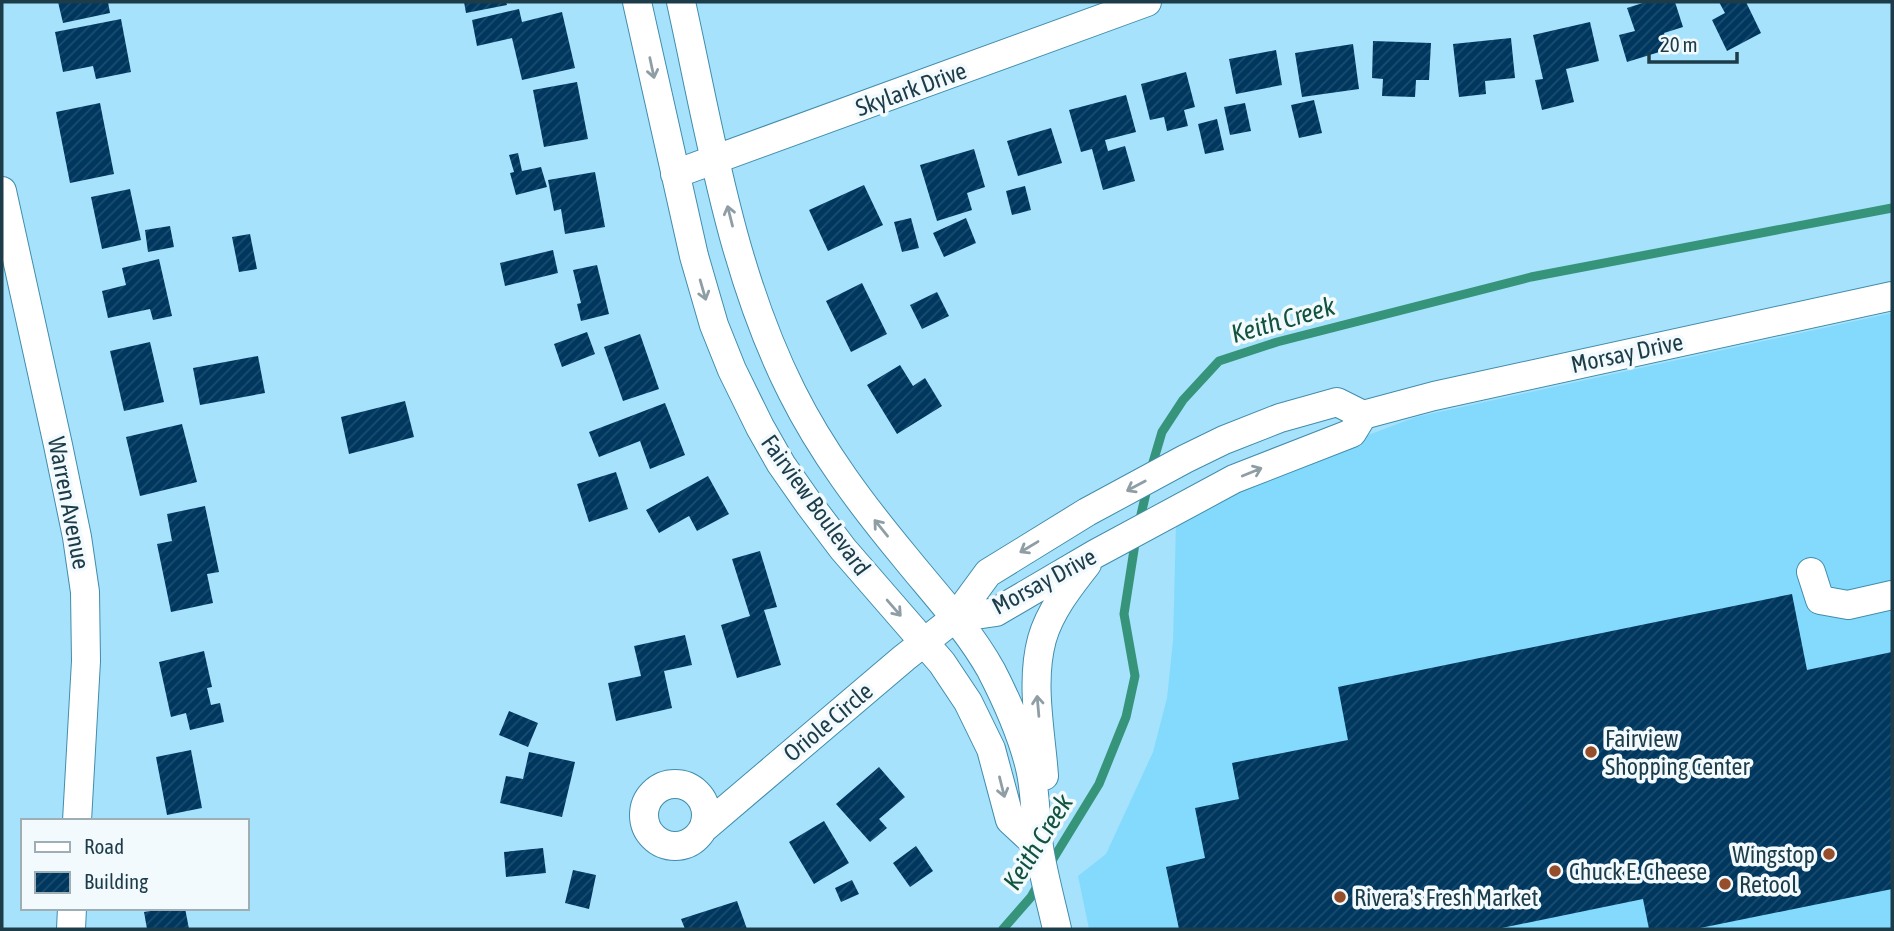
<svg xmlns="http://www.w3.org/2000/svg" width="1894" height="931" font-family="'Asap Condensed',sans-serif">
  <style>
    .built { fill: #83dafd }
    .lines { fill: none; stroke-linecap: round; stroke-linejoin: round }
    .stream { stroke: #35947a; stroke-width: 9 }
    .building { fill: url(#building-hatch) }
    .minor-casing { stroke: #418dab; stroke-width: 30 }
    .minor { stroke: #fff; stroke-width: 28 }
    .oneway { stroke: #8e9ea4 }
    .poi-dot { fill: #964e2a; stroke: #f3fafd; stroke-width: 2.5 }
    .labels { text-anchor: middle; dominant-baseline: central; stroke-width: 7; stroke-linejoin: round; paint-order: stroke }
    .street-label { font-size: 24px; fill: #1c3c49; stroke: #f3fafd }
    .poi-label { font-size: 24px; fill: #1c3c49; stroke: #f3fafd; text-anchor: start }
    .water-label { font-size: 26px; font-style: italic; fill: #11533d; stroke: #f3fafd }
  </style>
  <defs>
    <pattern id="building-hatch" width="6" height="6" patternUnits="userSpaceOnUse" patternTransform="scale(1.75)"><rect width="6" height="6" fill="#00375e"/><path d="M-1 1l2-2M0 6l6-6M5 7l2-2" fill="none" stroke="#1c4c6e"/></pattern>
  </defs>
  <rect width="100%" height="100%" fill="#a7e2fc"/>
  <path class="built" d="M1892,313v616h-803l-11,-53 28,-22 47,-102 14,-54 6,-57 3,-118 8,-8 139,-63 93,-35z"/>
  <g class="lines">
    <path class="stream" d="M1151,469l11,-37 21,-32 36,-39 58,-19 254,-65 361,-69
      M1139,523l8,-34
      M1050,864l49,-80 27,-67 9,-41 -11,-62 12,-77
      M1003,929l28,-32 8,-14"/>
  </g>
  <path class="building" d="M58,2h50l2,11 -47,10z
    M464,2h42l1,3 -41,8z
    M1646,2h29l8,25 -19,6 5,16 -42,13 -8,-27 16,-4 -8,-23z
    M1719,2h27l15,31 -34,18 -15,-31 13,-7z
    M519,9l3,13 40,-10 13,56 -53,12 -10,-42 -35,8 -5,-26z
    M121,19l10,53 -35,7 -3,-13 -30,6 -8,-40z
    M1590,22l9,39 -33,8 8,33 -32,8 -7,-30 8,-1 -10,-44z
    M1511,38l4,40 -30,3 1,13 -27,3 -6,-53z
    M1373,41l58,2 -2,37h-13l-1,17 -33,-1 1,-17 -11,-1z
    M1353,44l6,45 -57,8 -7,-44z
    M1276,50l6,35 -46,9 -7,-35z
    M1186,72l9,35 -11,3 4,16 -21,5 -3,-14 -14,3 -9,-36z
    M577,82l11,57 -44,8 -11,-57z
    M1126,95l10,37 -31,8 3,11 17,-5 10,35 -32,9 -11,-41 -11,3 -12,-42z
    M1314,100l8,33 -23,5 -8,-33z
    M100,103l14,71 -44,9 -14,-71z
    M1245,103l6,28 -21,4 -6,-28z
    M1217,119l7,31 -19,4 -7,-30z
    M1051,128l11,35 -44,13 -11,-35z
    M974,149l11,38 -18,6 5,17 -35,11 -17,-56z
    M518,153l4,18 19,-4 6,20 -31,8 -6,-22 4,-1 -5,-17z
    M595,172l10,55 -40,7 -4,-25 -7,2 -6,-31z
    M864,185l19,40 -55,26 -19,-41z
    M1025,186l6,24 -19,5 -6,-24z
    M130,189l11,51 -39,9 -11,-52z
    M911,218l8,30 -17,4 -8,-30z
    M966,218l10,25 -32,14 -11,-24z
    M170,226l4,21 -26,5 -3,-22z
    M250,234l7,35 -18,3 -7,-35z
    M553,250l5,23 -53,13 -5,-23z
    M159,259l13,57 -19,4 -3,-11 -42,9 -6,-27 24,-6 -4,-17z
    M597,265l12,49 -28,7 -4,-17 4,-1 -8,-33z
    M862,283l25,51 -36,18 -25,-51z
    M937,292l12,24 -27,13 -12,-24z
    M587,332l8,22 -33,13 -8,-23z
    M640,334l19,55 -36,12 -19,-54z
    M150,342l14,60 -40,9 -14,-60z
    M258,356l7,37 -65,12 -7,-37z
    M900,365l13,21 12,-8 17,28 -45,28 -30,-49z
    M405,401l9,36 -65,17 -8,-37z
    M665,403l20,52 -35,14 -10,-28 -41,16 -10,-25z
    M182,424l15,58 -57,14 -14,-59z
    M616,472l12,37 -39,13 -12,-38z
    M708,476l21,38 -32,17 -8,-15 -30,17 -13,-23z
    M205,506l14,66 -12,2 6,29 -42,9 -14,-68 15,-3 -5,-27z
    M760,551l17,56 -13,3 17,55 -44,13 -16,-53 29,-9 -18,-57z
    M1792,594l15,76 85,-18v237l-197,40h-46l-6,-30 -146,30h-318l-13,-62 39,-9 -10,-50 44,-9 -7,-36 116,-23 -10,-53z
    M685,635l7,30 -28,6 8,37 -56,13 -8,-38 33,-7 -7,-30z
    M204,651l8,36 -5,1 4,17 9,-2 4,19 -34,8 -4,-17 -15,4 -12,-55z
    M509,711l29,12 -10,24 -29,-12z
    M191,750l11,58 -35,7 -11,-58z
    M529,752l46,10 -13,55 -62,-14 6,-27 17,3z
    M879,767l26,30 -26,22 8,9 -17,14 -34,-38z
    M824,821l25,42 -35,21 -25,-42z
    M916,846l17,25 -23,16 -17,-24z
    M543,848l3,25 -40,4 -2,-25z
    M573,870l23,5 -7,34 -24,-6z
    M852,880l7,14 -18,8 -6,-14z
    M737,901l10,28h-62l-4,-10z
    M168,908h17l4,21h-42l-3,-17z"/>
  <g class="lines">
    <defs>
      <path id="minor" d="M637,2l57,254 20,69 18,45 28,57 21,37 28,40 34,45 99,114 26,39 23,47 19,71 29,27
        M681,2c29,131 50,269 111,390 30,60 70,113 113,165 29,36 63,72 86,113 16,31 31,64 39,98 6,25 5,53 9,79 4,27 12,55 18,82
        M675,174l472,-172
        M2,191l56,254 19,92 8,55 1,69 -9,160
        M1811,572l9,28 28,5 44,-10
        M955,618l41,-6 99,-58 139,-75 118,-46 11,-18
        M1044,776c-3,-44 -14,-93 -2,-137 8,-28 27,-52 45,-75
        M644 815a31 31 0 1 1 62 0a31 31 0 1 1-62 0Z
        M704,828l200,-170 51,-40 33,-45 99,-61 98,-53 39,-19 56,-22 57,-16 26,13 71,-19 458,-100
        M71,929l1,-21"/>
    </defs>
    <use href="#minor" class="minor-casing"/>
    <use href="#minor" class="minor"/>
  </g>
  <defs><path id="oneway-shaft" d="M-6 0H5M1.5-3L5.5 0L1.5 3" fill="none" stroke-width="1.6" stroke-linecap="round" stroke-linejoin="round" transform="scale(1.75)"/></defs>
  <g class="oneway">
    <use href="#oneway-shaft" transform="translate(652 68) rotate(78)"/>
    <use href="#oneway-shaft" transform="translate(730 216) rotate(-104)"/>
    <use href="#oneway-shaft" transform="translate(703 290) rotate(74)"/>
    <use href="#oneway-shaft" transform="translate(1252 472) rotate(-22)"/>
    <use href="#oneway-shaft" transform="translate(1136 486) rotate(152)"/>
    <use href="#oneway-shaft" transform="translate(881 528) rotate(-129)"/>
    <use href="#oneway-shaft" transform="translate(1029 547) rotate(149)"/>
    <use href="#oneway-shaft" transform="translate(894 608) rotate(49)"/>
    <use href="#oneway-shaft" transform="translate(1038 706) rotate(-95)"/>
    <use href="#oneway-shaft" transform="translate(1002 787) rotate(76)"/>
  </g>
  <g class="poi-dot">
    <circle cx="1591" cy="752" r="7"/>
    <circle cx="1829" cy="854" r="7"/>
    <circle cx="1555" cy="871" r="7"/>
    <circle cx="1725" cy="884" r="7"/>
    <circle cx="1340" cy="897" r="7"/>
  </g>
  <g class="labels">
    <g class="street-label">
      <text transform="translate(911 89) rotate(-20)">Skylark Drive</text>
      <text transform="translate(1627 353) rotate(-12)">Morsay Drive</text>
      <text transform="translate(69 503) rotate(79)">Warren Avenue</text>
      <text transform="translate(816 505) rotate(54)">Fairview Boulevard</text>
      <text transform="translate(1044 581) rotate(-28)">Morsay Drive</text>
      <text transform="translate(828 722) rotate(-40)">Oriole Circle</text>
    </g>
    <g class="poi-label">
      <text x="1605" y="738">Fairview<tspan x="1605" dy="28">Shopping Center</tspan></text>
      <text x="1815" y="854" text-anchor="end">Wingstop</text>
      <text x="1569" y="871">Chuck E. Cheese</text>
      <text x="1739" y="884">Retool</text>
      <text x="1354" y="897">Rivera's Fresh Market</text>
    </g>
    <g class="water-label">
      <text transform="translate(1283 320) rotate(-16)">Keith Creek</text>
      <text transform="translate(1038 842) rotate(-58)">Keith Creek</text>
    </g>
  </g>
  <rect width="1894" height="931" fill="none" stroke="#1c3c49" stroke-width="7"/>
  <rect x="21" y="819" width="228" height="91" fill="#f3fafd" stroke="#9daeb5" stroke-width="2"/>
  <rect x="35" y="842" width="35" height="10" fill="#ffffff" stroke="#9daeb5" stroke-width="2"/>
  <text x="84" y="854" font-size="21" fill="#1c3c49">Road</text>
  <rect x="35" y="872" width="35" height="21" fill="url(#building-hatch)" stroke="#9daeb5" stroke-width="2"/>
  <text x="84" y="889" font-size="21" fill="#1c3c49">Building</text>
  <path d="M1649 52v10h88v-10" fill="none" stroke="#1c3c49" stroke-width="3.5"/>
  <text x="1660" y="52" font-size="21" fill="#1c3c49" stroke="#f3fafd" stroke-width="5" paint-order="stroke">20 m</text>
</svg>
